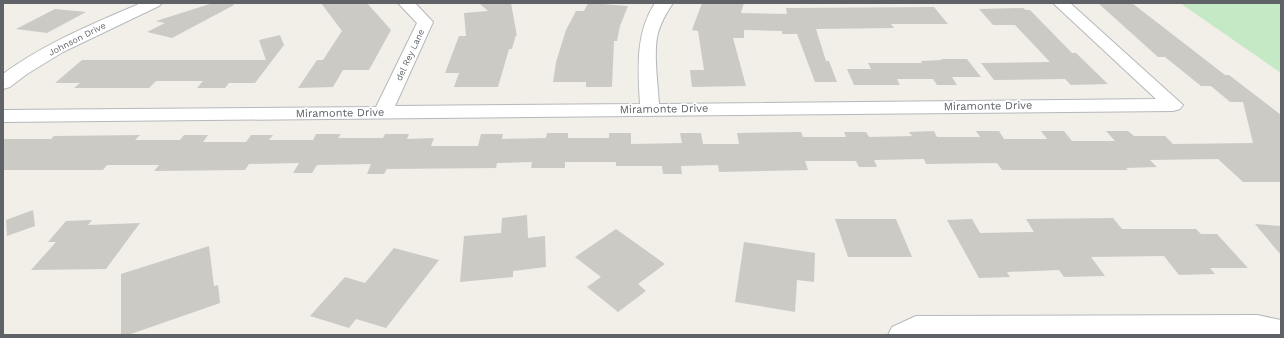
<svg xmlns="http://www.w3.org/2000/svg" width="1284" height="338" font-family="'Work Sans',sans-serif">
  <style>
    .green { fill: #c5e8c5 }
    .building { fill: #cccac5 }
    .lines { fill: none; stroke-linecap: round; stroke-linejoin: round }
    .street-casing { stroke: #b5b8bc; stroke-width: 2 }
    .secondary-casing { stroke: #b6babf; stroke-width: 2 }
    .street { fill: #fff; fill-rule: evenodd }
    .secondary { fill: #fff; fill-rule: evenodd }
    .labels { text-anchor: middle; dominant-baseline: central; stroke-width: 3.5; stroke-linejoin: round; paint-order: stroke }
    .far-street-label { font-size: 9px; fill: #5f6368; stroke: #fff }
    .street-label { font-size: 11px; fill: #5f6368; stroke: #fff }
  </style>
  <rect width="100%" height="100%" fill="#f1efe8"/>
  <path class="green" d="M1180,3h101v70z"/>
  <path class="building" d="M213,3h20l1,2 -62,33 -25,-6 18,-9 -9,-2z
    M321,3h46l24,27 -22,40h-26l-10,17 -35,1 19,-28h6l19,-29z
    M479,3h32l6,33 -1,-1 -4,14h-3l-11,38h-44l5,-14h-14l14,-37h7l-2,-23 24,-2z
    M588,3l40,3 -8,20 -3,15h-3l-2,46h-26v-5h-33l3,-20 10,-32 10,-19h8z
    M702,3h42l-3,10 46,1 -1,-6 148,-1 14,17h-57l3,4 -78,1 10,32h3l8,21h-22l-18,-48h-15v-3l-38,-1v8h-11l13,48 -54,1 -2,-17h14l-6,-39 -6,-1z
    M1098,3h34l93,72h4l52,40v67h-38l-25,-23 -68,1 7,7 -31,1 2,2h-126l-5,-7 -71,1 -2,-5 -50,1 3,7h-18l-3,-6h-51l3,9 -89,2 -1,-7 -37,1 1,8h-19l-1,-8h-46v-4h-51v6h-34l1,-6 -35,1 -1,5 -109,1 -3,5h-17l4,-10 -54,1 -5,8h-19l6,-10 -50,1 -4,6 -91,1 5,-6h-52l-4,5h-100v-31h48l3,-3 86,-1 -5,5h45l4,-5h24l-5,7h43l5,-7h22l-4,5h44l3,-6h25l-3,4h45l2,-4h24l-2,5 27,-1 -3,8h47l3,-12h22l-1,5 44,-1 1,-5h21v5h41v-5h22v11l51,-1 -2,-10h21l2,11h36l-2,-11 64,-1 2,5h43l-2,-5h22l3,5 43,-1 -3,-4 25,-1 3,6h43l-4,-6h23l5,8h43l-6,-8h23l8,10h43l-9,-10h22l6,5h31l8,8 80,-1 -10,-41h-13l-19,-16h-10l-36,-29h-7z
    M1023,8l3,2h4l42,43h4l32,31 -37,1 -6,-6 -71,1 -13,-17 69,-1 -35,-37h-22l-14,-16z
    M55,9l31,3 -39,21 -31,-4z
    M280,35l4,10 -29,38h-26l-4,5h-28l6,-7h-47l-7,7h-75l6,-5h-25l27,-23h184l-7,-20z
    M941,59h26l14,18h-29l5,8h-20l-4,-6h-36l3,6h-46l-7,-16h24l-3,-6h54l-1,-2 21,-1z
    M33,210l2,16 -28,10 -1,-16z
    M527,215l1,23 17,-2 1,31 -33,4v6l-53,5 4,-46 37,-3 1,-15z
    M1113,218l9,11h74l5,5h16l31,34h-38l5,6 -36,1 -15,-19 -73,1 14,19 -41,1 -5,-7 -52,2 3,5 -31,1 -32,-58 25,-1 8,14 54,-1 -8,-13z
    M835,219h61l16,38h-64z
    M92,220l-4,5 52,-2 -34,46 -75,1 25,-28h-8l18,-21z
    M1255,224l26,2v29z
    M616,229l49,35 -27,20 8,7 -28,21 -31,-25 14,-10 -26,-20z
    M744,242l71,11 -1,29 -17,-2 -2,32 -60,-10z
    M209,246l5,40 4,-1 2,18 -92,32h-7v-61z
    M394,248l45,12 -53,68 -30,-9 -7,9 -39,-12 35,-39 20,6z"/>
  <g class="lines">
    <defs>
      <path id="street" d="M398,3h17l18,19 -38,84 245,-2c-2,-34 -5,-71 15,-101h18c-6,9 -12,19 -15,30 -5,18 0,52 1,71l497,-5 -103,-96h17l113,102 -3,4 -7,2 -1170,11v-12l373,-3 41,-84z
        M1257,315l24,5v15h-393l4,-8 24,-11z"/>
      <path id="secondary" d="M141,3h21l-3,3 -96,46 -36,22 -17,13 -7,2v-15c42,-31 90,-50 138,-71z"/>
    </defs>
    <use href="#street" class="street-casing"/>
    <use href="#secondary" class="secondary-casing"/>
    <use href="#street" class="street"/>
    <use href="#secondary" class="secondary"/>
  </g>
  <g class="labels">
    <g class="far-street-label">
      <text transform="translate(77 39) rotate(-27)">Johnson Drive</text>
      <text transform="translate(410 55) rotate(-65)">del Rey Lane</text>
    </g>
    <g class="street-label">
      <text transform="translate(988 106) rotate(-1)">Miramonte Drive</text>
      <text transform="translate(664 109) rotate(-1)">Miramonte Drive</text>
      <text transform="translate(340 113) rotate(-1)">Miramonte Drive</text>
    </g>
  </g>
  <rect width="1284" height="338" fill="none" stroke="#5f6368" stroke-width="8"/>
</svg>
